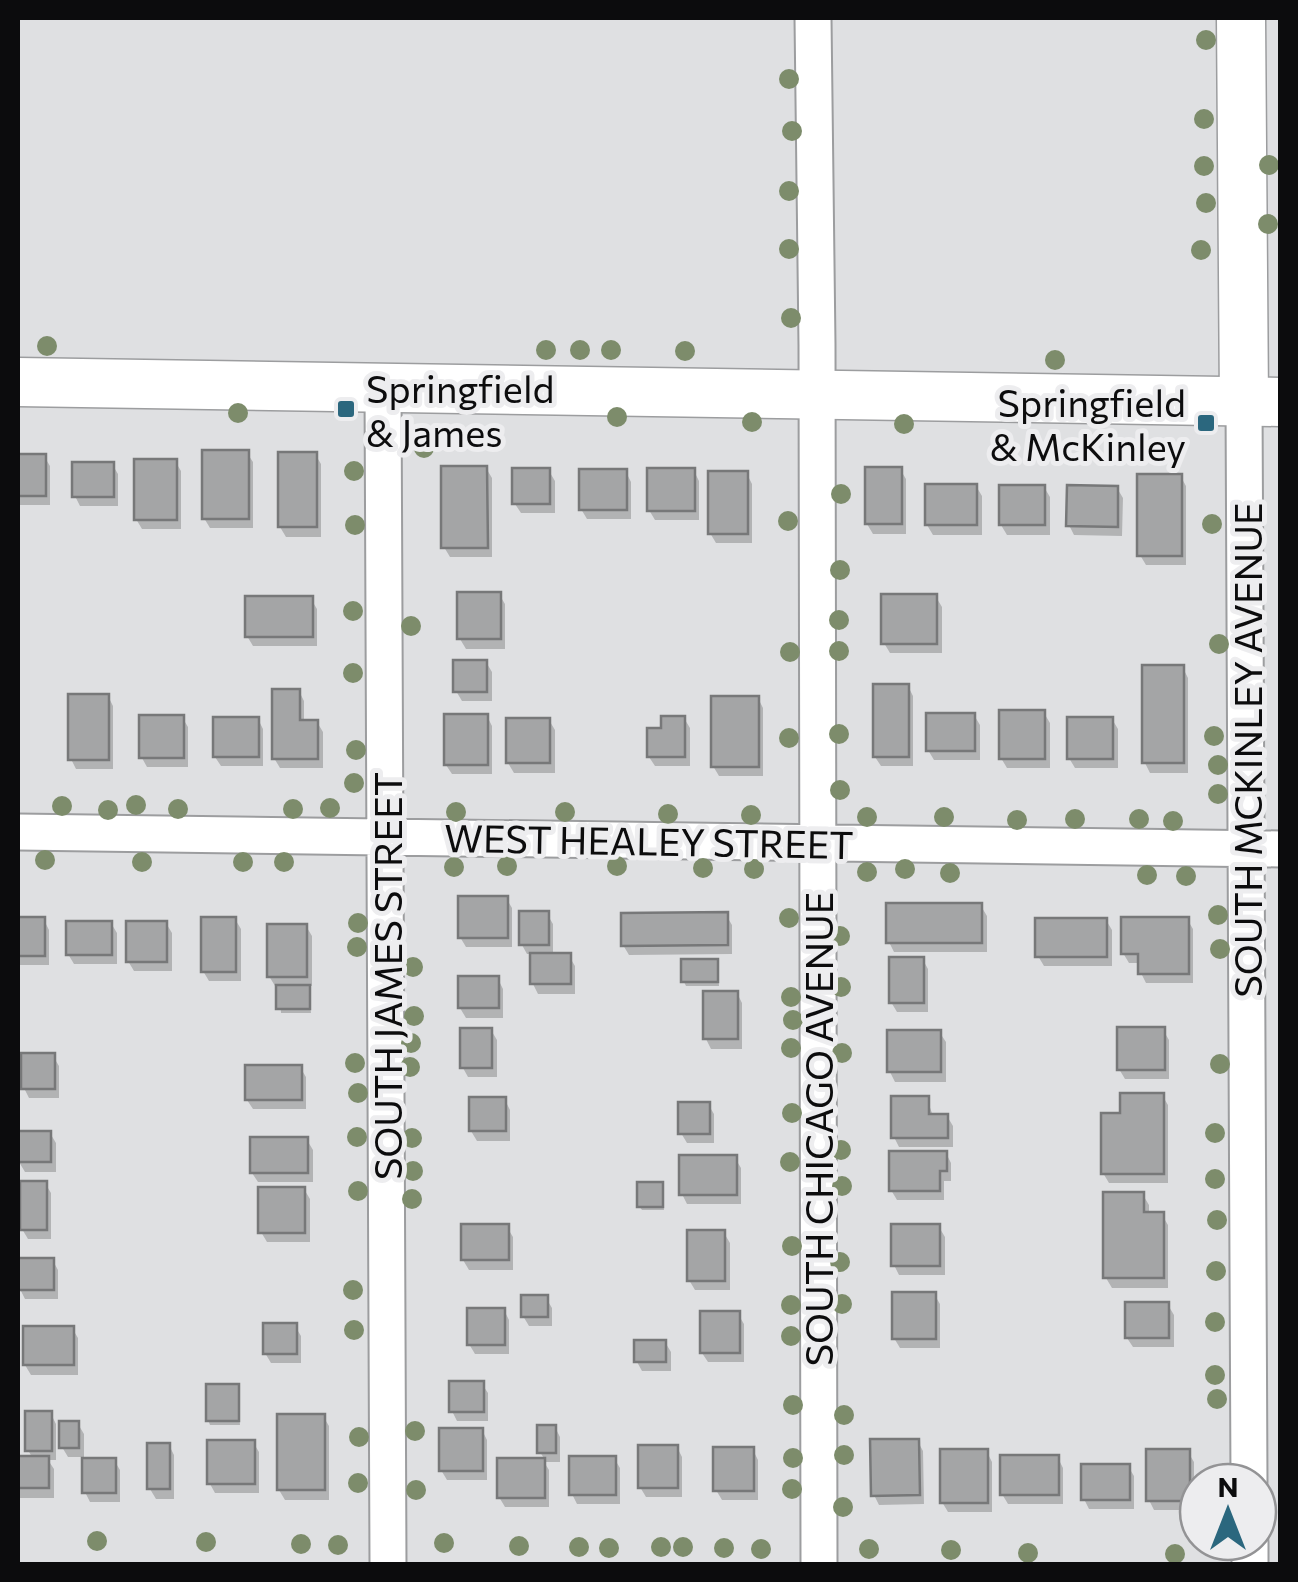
<svg xmlns="http://www.w3.org/2000/svg" width="1298" height="1582" font-family="Commissioner,sans-serif">
  <style>
    .shadow { fill: #0003 }
    .building { fill: #a4a5a6; stroke: #777879; stroke-width: 2.5 }
    .lines { fill: none; stroke-linecap: round; stroke-linejoin: round }
    .street-casing { stroke: #9c9d9f; stroke-width: 39 }
    .secondary-casing { stroke: #9c9d9f; stroke-width: 51 }
    .street { stroke: #fff; stroke-width: 35 }
    .secondary { stroke: #fff; stroke-width: 48 }
    .tree { fill: #7d8c6b }
    .poi-dot { fill: #2b677e; stroke: #ededef; stroke-width: 4 }
    .labels { text-anchor: middle; dominant-baseline: central; stroke-width: 10; stroke-linejoin: round; paint-order: stroke }
    .poi-label { font-size: 38px; fill: #0c0c0d; stroke: #ededef; text-anchor: start }
    .street-label { font-size: 38px; fill: #0c0c0d; stroke: #ededef }
  </style>
  <rect width="100%" height="100%" fill="#dfe0e2"/>
  <path class="shadow" d="M247,453l6,9v66h-43l-6,-10z
    M315,454l6,10v73h-35l-6,-10z
    M18,456h26l6,10v39h-32z
    M175,461l6,10v58h-39l-6,-10z
    M112,464l6,10v32h-38l-5,-10z
    M486,468l6,10v79h-42l-6,-10z
    M900,469l6,10v55h-33l-6,-10z
    M549,471l6,10v32h-34l-6,-9z
    M694,471l5,10v39h-44l-6,-10z
    M626,472l5,10v37h-44l-6,-10z
    M747,474l5,10v59h-36l-6,-10z
    M1181,477l5,9v79h-40l-6,-10z
    M976,486l6,10v39h-49l-6,-10z
    M1044,487l6,10v38h-43l-6,-10z
    M1117,488l6,10 -1,38 -48,-1 -5,-10z
    M499,594l6,10v45h-39l-6,-10z
    M936,597l6,10v46h-52l-6,-10z
    M311,599l6,10v37h-64l-6,-10z
    M486,662l6,10v29h-30l-6,-10z
    M1183,668l5,10v95h-38l-5,-10z
    M908,686l5,10v70h-32l-6,-9z
    M299,691l5,10v21h13l6,10v36h-43l-6,-10z
    M108,696l5,10v63h-37l-5,-10z
    M758,698l5,10v68h-44l-6,-10z
    M1044,713l6,10v45h-43l-6,-10z
    M974,715l6,10v35h-46l-6,-10z
    M487,716l5,10v48h-40l-6,-9z
    M182,717l6,10v40h-41l-5,-9z
    M684,718l6,10v38h-35l-6,-9z
    M258,719l5,10v37h-42l-6,-9z
    M1112,719l6,10v39h-43l-6,-10z
    M549,720l6,10v43h-41l-6,-10z
    M506,898l6,10v39h-46l-6,-10z
    M981,906l6,10v36h-93l-5,-10z
    M547,914l6,10v32h16l6,10v28h-37l-5,-10v-30h-6l-5,-9z
    M726,915l6,10v29l-103,1 -6,-10z
    M235,919l6,10v52h-32l-6,-10z
    M1187,919l6,10v54h-47l-5,-10v-10h-12l-6,-10z
    M18,920h26l5,10v35h-31z
    M1106,920l6,10v36h-68l-6,-10z
    M111,923l6,10v31h-43l-6,-10z
    M166,923l6,10v38h-38l-6,-10z
    M306,926l6,10v50h-4l3,27h-30l-2,-27h-4l-6,-10z
    M923,960l5,9v43h-31l-6,-10z
    M717,961l2,25h-33l-2,-4z
    M498,979l5,10v29h-37l-6,-10z
    M737,993l5,10v46h-31l-5,-10z
    M491,1030l6,10v37h-29l-5,-9z
    M1163,1030l6,10v39h-44l-6,-10z
    M940,1033l6,9v40h-51l-5,-10z
    M53,1056l6,10v32h-30l-5,-10z
    M300,1067l6,10v32h-53l-6,-9z
    M1162,1095l6,10v78h-59l-6,-10z
    M927,1099l6,17h14l6,10v21h-54l-5,-10z
    M505,1100l5,10v31h-33l-6,-10z
    M708,1104l6,10v29h-27l-6,-10z
    M50,1133l6,10v29h-31l-6,-10z
    M307,1140l6,10v32h-55l-6,-9z
    M946,1153l5,10v18h-7v19h-47l-6,-10z
    M735,1158l6,10v36h-54l-5,-10z
    M45,1183l6,10v46h-23l-6,-10z
    M661,1184l3,26h-22l-3,-4z
    M304,1189l6,10v43h-43l-6,-10z
    M1143,1195l6,10v10h13l6,10v63h-56l-6,-10z
    M507,1227l6,10v33h-44l-6,-10z
    M939,1227l6,10v38h-46l-5,-10z
    M724,1233l6,10v47h-35l-6,-10z
    M53,1261l5,9v29h-33l-5,-10z
    M934,1294l6,10v44h-40l-6,-10z
    M546,1298l6,10v18h-23l-6,-10z
    M1168,1305l6,10v32h-41l-6,-9z
    M504,1310l5,10v34h-34l-6,-10z
    M738,1314l6,10v38h-36l-6,-9z
    M295,1326l6,10v27h-30l-6,-10z
    M72,1328l6,10v37h-47l-6,-10z
    M665,1342l6,10v19h-29l-5,-9z
    M482,1384l6,9v28h-31l-5,-10z
    M237,1387l3,38h-30l-2,-5z
    M51,1414l5,10v36h-8l6,9v29h-36v-39h15l-5,-9z
    M323,1416l6,10v74h-44l-6,-10z
    M78,1424l6,10v23h-16l-6,-10z
    M555,1427l5,10v25h-16l5,8v37h-44l-6,-10 46,-37 -5,-8z
    M482,1430l5,10v40h-40l-6,-10z
    M253,1442l6,10v41h-44l-5,-9z
    M918,1442l5,9 1,53 -45,1 -5,-10z
    M169,1445l5,10v44h-18l-6,-10z
    M677,1447l5,10v40h-36l-6,-10z
    M753,1450l5,10v40h-36l-6,-10z
    M987,1452l5,10v50h-44l-6,-10z
    M1188,1452l6,10v48h-40l-5,-10z
    M614,1458l6,10v36h-43l-5,-10z
    M1058,1458l5,10v36h-55l-6,-10z
    M114,1460l6,10v32h-30l-5,-10z
    M1128,1466l6,10v33h-45l-5,-10z"/>
  <path class="building" d="M202,450h47v69h-47z
    M278,452h39v75h-39z
    M18,454h28v42h-28z
    M134,459h43v61h-43z
    M72,462h42v35h-42z
    M441,466h46l1,82h-47z
    M865,467h37v57h-37z
    M512,468h38v36h-38z
    M647,468h48v43h-48z
    M579,469h48v41h-48z
    M708,471h40v63h-40z
    M1137,474h45v82h-45z
    M925,484h52v41h-52z
    M999,485h46v40h-46z
    M1067,485l51,1v41l-52,-1z
    M457,592h44v47h-44z
    M881,594h56v50h-56z
    M245,596h68v41h-68z
    M453,660h34v32h-34z
    M1142,665h42v98h-42z
    M873,684h36v73h-36z
    M272,689h28v31h18v39h-46z
    M68,694h41v66h-41z
    M711,696h48v71h-48z
    M999,710h46v49h-46z
    M926,713h49v38h-49z
    M444,714h44v51h-44z
    M139,715h45v43h-45z
    M661,716h24v41h-38v-29h14z
    M213,717h46v40h-46z
    M1067,717h46v42h-46z
    M506,718h44v45h-44z
    M458,896h50v42h-50z
    M886,903h96v40h-96z
    M519,911h30v34h-30z
    M728,912v33l-107,1v-33z
    M18,917h27v39h-27z
    M201,917h35v55h-35z
    M1121,917h68v57h-51v-20h-17z
    M1035,918h72v39h-72z
    M66,921h46v34h-46z
    M126,921h41v41h-41z
    M267,924h40v53h-40z
    M530,953h41v31h-41z
    M889,957h35v46h-35z
    M681,959h37v23h-37z
    M458,976h41v32h-41z
    M276,985h34v24h-34z
    M703,991h35v48h-35z
    M1117,1027h48v43h-48z
    M460,1028h32v40h-32z
    M887,1030h54v42h-54z
    M21,1053h34v36h-34z
    M245,1065h57v35h-57z
    M1120,1093h44v81h-63v-61h19z
    M891,1096h38v18h19v24h-57z
    M469,1097h37v34h-37z
    M678,1102h32v32h-32z
    M18,1131h33v31h-33z
    M250,1137h58v36h-58z
    M889,1151h58v20h-7v20h-51z
    M679,1155h58v40h-58z
    M20,1181h27v49h-27z
    M637,1182h26v25h-26z
    M258,1187h47v46h-47z
    M1103,1192h41v20h20v66h-61z
    M461,1224h48v36h-48z
    M891,1224h49v42h-49z
    M687,1230h38v51h-38z
    M18,1258h36v32h-36z
    M892,1292h44v47h-44z
    M521,1295h27v22h-27z
    M1125,1302h44v36h-44z
    M467,1308h38v37h-38z
    M700,1311h40v42h-40z
    M263,1323h34v31h-34z
    M23,1326h51v39h-51z
    M634,1340h32v22h-32z
    M449,1381h35v31h-35z
    M206,1384h33v37h-33z
    M25,1411h27v40h-27z
    M277,1414h48v76h-48z
    M59,1421h20v27h-20z
    M537,1425h19v28h-19z
    M439,1428h44v43h-44z
    M870,1439h49l1,56 -49,1z
    M207,1440h48v44h-48z
    M147,1443h23v46h-23z
    M638,1445h40v43h-40z
    M713,1447h41v44h-41z
    M940,1449h48v54h-48z
    M1146,1449h44v52h-44z
    M1000,1455h59v40h-59z
    M18,1456h31v32h-31z
    M569,1456h47v39h-47z
    M82,1458h34v35h-34z
    M497,1458h48v40h-48z
    M1081,1464h49v36h-49z"/>
  <g class="lines">
    <defs>
      <path id="street" d="M813,18l4,327 2,1219
        M383,387l5,1177
        M1244,401l5,1081
        M18,832l1262,17
        M1250,1542v22"/>
      <path id="secondary" d="M1241,18l3,383
        M18,382l1262,20"/>
    </defs>
    <use href="#street" class="street-casing"/>
    <use href="#secondary" class="secondary-casing"/>
    <use href="#street" class="street"/>
    <use href="#secondary" class="secondary"/>
  </g>
  <g class="tree">
    <circle cx="1206" cy="40" r="10"/>
    <circle cx="789" cy="79" r="10"/>
    <circle cx="1204" cy="119" r="10"/>
    <circle cx="792" cy="131" r="10"/>
    <circle cx="1269" cy="165" r="10"/>
    <circle cx="1204" cy="166" r="10"/>
    <circle cx="789" cy="191" r="10"/>
    <circle cx="1206" cy="203" r="10"/>
    <circle cx="1268" cy="224" r="10"/>
    <circle cx="789" cy="249" r="10"/>
    <circle cx="1201" cy="250" r="10"/>
    <circle cx="791" cy="318" r="10"/>
    <circle cx="47" cy="346" r="10"/>
    <circle cx="546" cy="350" r="10"/>
    <circle cx="580" cy="350" r="10"/>
    <circle cx="611" cy="350" r="10"/>
    <circle cx="685" cy="351" r="10"/>
    <circle cx="1055" cy="360" r="10"/>
    <circle cx="238" cy="413" r="10"/>
    <circle cx="617" cy="417" r="10"/>
    <circle cx="752" cy="422" r="10"/>
    <circle cx="904" cy="424" r="10"/>
    <circle cx="424" cy="448" r="10"/>
    <circle cx="354" cy="471" r="10"/>
    <circle cx="841" cy="494" r="10"/>
    <circle cx="788" cy="521" r="10"/>
    <circle cx="1212" cy="524" r="10"/>
    <circle cx="355" cy="525" r="10"/>
    <circle cx="840" cy="570" r="10"/>
    <circle cx="353" cy="611" r="10"/>
    <circle cx="839" cy="620" r="10"/>
    <circle cx="411" cy="626" r="10"/>
    <circle cx="1219" cy="644" r="10"/>
    <circle cx="839" cy="651" r="10"/>
    <circle cx="790" cy="652" r="10"/>
    <circle cx="353" cy="673" r="10"/>
    <circle cx="839" cy="734" r="10"/>
    <circle cx="1214" cy="736" r="10"/>
    <circle cx="789" cy="738" r="10"/>
    <circle cx="356" cy="750" r="10"/>
    <circle cx="1218" cy="765" r="10"/>
    <circle cx="354" cy="783" r="10"/>
    <circle cx="840" cy="790" r="10"/>
    <circle cx="1218" cy="794" r="10"/>
    <circle cx="136" cy="805" r="10"/>
    <circle cx="62" cy="806" r="10"/>
    <circle cx="330" cy="808" r="10"/>
    <circle cx="178" cy="809" r="10"/>
    <circle cx="293" cy="809" r="10"/>
    <circle cx="108" cy="810" r="10"/>
    <circle cx="456" cy="812" r="10"/>
    <circle cx="565" cy="812" r="10"/>
    <circle cx="668" cy="814" r="10"/>
    <circle cx="751" cy="815" r="10"/>
    <circle cx="867" cy="817" r="10"/>
    <circle cx="944" cy="817" r="10"/>
    <circle cx="1075" cy="819" r="10"/>
    <circle cx="1139" cy="819" r="10"/>
    <circle cx="1017" cy="820" r="10"/>
    <circle cx="1173" cy="821" r="10"/>
    <circle cx="45" cy="860" r="10"/>
    <circle cx="142" cy="862" r="10"/>
    <circle cx="243" cy="862" r="10"/>
    <circle cx="284" cy="862" r="10"/>
    <circle cx="507" cy="866" r="10"/>
    <circle cx="617" cy="866" r="10"/>
    <circle cx="454" cy="867" r="10"/>
    <circle cx="703" cy="868" r="10"/>
    <circle cx="754" cy="869" r="10"/>
    <circle cx="905" cy="869" r="10"/>
    <circle cx="867" cy="872" r="10"/>
    <circle cx="950" cy="873" r="10"/>
    <circle cx="1147" cy="875" r="10"/>
    <circle cx="1186" cy="876" r="10"/>
    <circle cx="1218" cy="915" r="10"/>
    <circle cx="789" cy="918" r="10"/>
    <circle cx="358" cy="923" r="10"/>
    <circle cx="840" cy="936" r="10"/>
    <circle cx="357" cy="947" r="10"/>
    <circle cx="1220" cy="949" r="10"/>
    <circle cx="413" cy="967" r="10"/>
    <circle cx="841" cy="987" r="10"/>
    <circle cx="791" cy="997" r="10"/>
    <circle cx="414" cy="1016" r="10"/>
    <circle cx="793" cy="1020" r="10"/>
    <circle cx="411" cy="1043" r="10"/>
    <circle cx="791" cy="1048" r="10"/>
    <circle cx="842" cy="1053" r="10"/>
    <circle cx="355" cy="1063" r="10"/>
    <circle cx="1220" cy="1064" r="10"/>
    <circle cx="410" cy="1067" r="10"/>
    <circle cx="358" cy="1093" r="10"/>
    <circle cx="792" cy="1113" r="10"/>
    <circle cx="1215" cy="1133" r="10"/>
    <circle cx="357" cy="1137" r="10"/>
    <circle cx="412" cy="1138" r="10"/>
    <circle cx="841" cy="1150" r="10"/>
    <circle cx="790" cy="1162" r="10"/>
    <circle cx="413" cy="1171" r="10"/>
    <circle cx="1215" cy="1179" r="10"/>
    <circle cx="842" cy="1186" r="10"/>
    <circle cx="358" cy="1191" r="10"/>
    <circle cx="412" cy="1199" r="10"/>
    <circle cx="1217" cy="1220" r="10"/>
    <circle cx="792" cy="1246" r="10"/>
    <circle cx="840" cy="1262" r="10"/>
    <circle cx="1216" cy="1271" r="10"/>
    <circle cx="353" cy="1290" r="10"/>
    <circle cx="842" cy="1304" r="10"/>
    <circle cx="791" cy="1305" r="10"/>
    <circle cx="1215" cy="1322" r="10"/>
    <circle cx="354" cy="1330" r="10"/>
    <circle cx="791" cy="1336" r="10"/>
    <circle cx="1215" cy="1375" r="10"/>
    <circle cx="1217" cy="1399" r="10"/>
    <circle cx="793" cy="1405" r="10"/>
    <circle cx="844" cy="1415" r="10"/>
    <circle cx="415" cy="1431" r="10"/>
    <circle cx="359" cy="1437" r="10"/>
    <circle cx="844" cy="1455" r="10"/>
    <circle cx="793" cy="1458" r="10"/>
    <circle cx="358" cy="1483" r="10"/>
    <circle cx="792" cy="1489" r="10"/>
    <circle cx="416" cy="1490" r="10"/>
    <circle cx="843" cy="1507" r="10"/>
    <circle cx="97" cy="1541" r="10"/>
    <circle cx="206" cy="1542" r="10"/>
    <circle cx="444" cy="1543" r="10"/>
    <circle cx="301" cy="1544" r="10"/>
    <circle cx="338" cy="1545" r="10"/>
    <circle cx="519" cy="1546" r="10"/>
    <circle cx="579" cy="1547" r="10"/>
    <circle cx="661" cy="1547" r="10"/>
    <circle cx="683" cy="1547" r="10"/>
    <circle cx="609" cy="1548" r="10"/>
    <circle cx="724" cy="1548" r="10"/>
    <circle cx="761" cy="1549" r="10"/>
    <circle cx="869" cy="1549" r="10"/>
    <circle cx="951" cy="1550" r="10"/>
    <circle cx="1028" cy="1553" r="10"/>
    <circle cx="1175" cy="1554" r="10"/>
  </g>
  <g class="poi-dot">
    <rect x="336" y="399" width="20" height="20" rx="5"/>
    <rect x="1196" y="413" width="20" height="20" rx="5"/>
  </g>
  <g class="labels">
    <g class="poi-label">
      <text x="366" y="387">Springfield<tspan x="366" dy="44">&amp; James</tspan></text>
      <text x="1186" y="401" text-anchor="end">Springfield<tspan x="1186" dy="44">&amp; McKinley</tspan></text>
    </g>
    <g class="street-label">
      <text transform="translate(1246 750) rotate(-90)">SOUTH MCKINLEY AVENUE</text>
      <text transform="translate(649 840) rotate(1)">WEST HEALEY STREET</text>
      <text transform="translate(386 976) rotate(-90)">SOUTH JAMES STREET</text>
      <text transform="translate(817 1129) rotate(-90)">SOUTH CHICAGO AVENUE</text>
    </g>
  </g>
  <rect width="1298" height="1582" fill="none" stroke="#0c0c0d" stroke-width="40"/>
  <g transform="translate(1228 1512)"><circle r="48" fill="#ededef" stroke="#939395" stroke-width="2.5"/>
  <path d="M0-8L18 38L0 25L-18 38Z" fill="#2b677e"/>
  <text y="-15" font-size="28" font-weight="bold" text-anchor="middle" fill="#0c0c0d">N</text>
  </g>
</svg>
